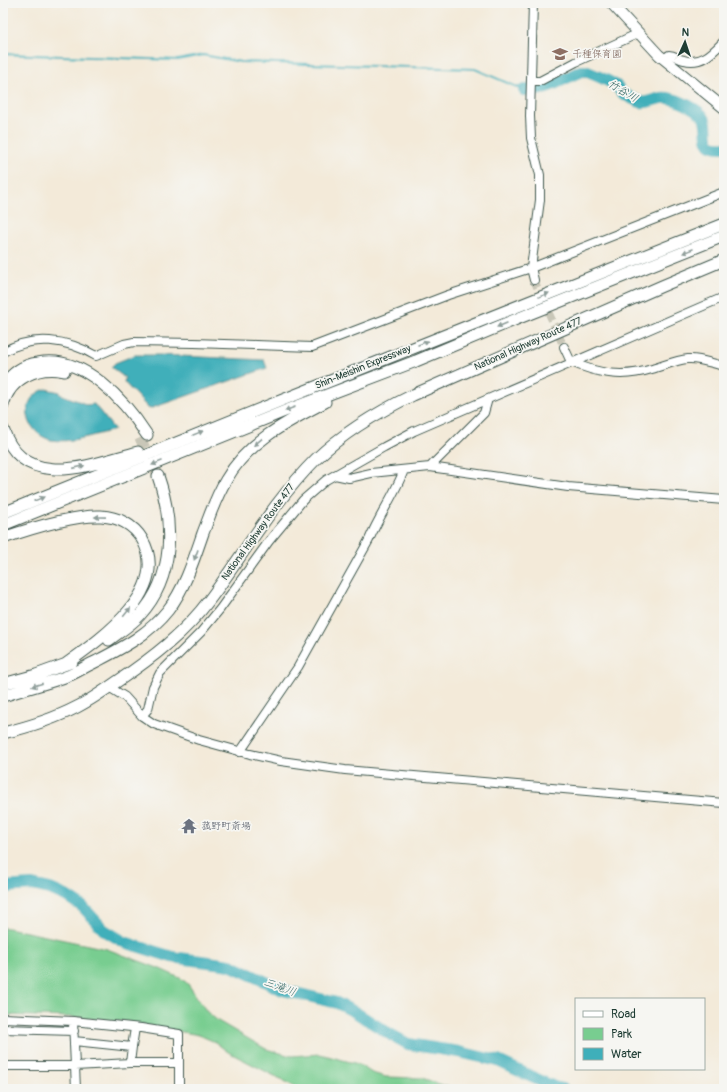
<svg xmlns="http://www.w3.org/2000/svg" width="727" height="1092" font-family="Pangolin,'Klee One',sans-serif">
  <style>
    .green { fill: #78cd90; stroke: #4c8562 }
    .water { fill: #3fafba; stroke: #2f7677 }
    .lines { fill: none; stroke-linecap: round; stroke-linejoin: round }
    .stream { stroke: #3fafba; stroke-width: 2 }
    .river { stroke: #3fafba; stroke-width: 12 }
    .minor-tunnel { stroke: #c9c7b8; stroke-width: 8; stroke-dasharray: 8 4; stroke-linecap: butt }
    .highway-tunnel { stroke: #c9c7b8; stroke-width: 11; stroke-dasharray: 11 5.5; stroke-linecap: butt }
    .minor-casing { stroke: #3f574d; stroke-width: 10 }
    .major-casing { stroke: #3f574d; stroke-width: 12 }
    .highway-casing { stroke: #3f574d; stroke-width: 13 }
    .minor { stroke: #fff; stroke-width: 8 }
    .major { stroke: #fff; stroke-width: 10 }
    .highway { stroke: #fff; stroke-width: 11 }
    .oneway { fill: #8f9e9a }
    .labels { text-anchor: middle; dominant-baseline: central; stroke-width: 3.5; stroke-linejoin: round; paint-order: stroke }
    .education-label { font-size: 10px; fill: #785e54; stroke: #f6f6f2; text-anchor: start }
    .street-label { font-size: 10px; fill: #1f3d34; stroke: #f6f6f2 }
    .worship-label { font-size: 10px; fill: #5b616d; stroke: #f6f6f2; text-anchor: start }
    .water-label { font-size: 11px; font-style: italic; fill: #295f5c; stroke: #f6f6f2 }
  </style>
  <rect width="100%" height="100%" fill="#f6f6f2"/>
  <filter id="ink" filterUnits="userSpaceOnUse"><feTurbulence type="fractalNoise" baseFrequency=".025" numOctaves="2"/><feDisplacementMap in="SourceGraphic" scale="8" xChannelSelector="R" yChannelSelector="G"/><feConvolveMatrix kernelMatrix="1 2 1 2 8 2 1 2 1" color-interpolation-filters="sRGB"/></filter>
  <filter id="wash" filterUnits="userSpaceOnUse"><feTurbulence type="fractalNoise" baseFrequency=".012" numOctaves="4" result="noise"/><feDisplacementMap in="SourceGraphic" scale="16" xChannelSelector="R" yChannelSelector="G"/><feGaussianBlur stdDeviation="0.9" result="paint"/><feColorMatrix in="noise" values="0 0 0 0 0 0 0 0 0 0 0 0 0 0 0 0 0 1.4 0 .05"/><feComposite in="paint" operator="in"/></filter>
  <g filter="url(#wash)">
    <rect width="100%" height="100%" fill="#f3ead9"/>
    <path class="green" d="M3,927l104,22 51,19 24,11 6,5 19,28 11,9 48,28 25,7 29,-2 38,10 14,9 14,4 36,1 32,11h-154l-72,-37 -13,-10 -16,-7 -71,-13 -58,-5 -67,-2z"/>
    <path class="water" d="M135,355h25l104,5 3,8 -118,41 -25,-27 1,-4 -14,-11 4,-4z
      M46,389l14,3v2l23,9 3,2 8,-1 21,26c-19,4 -45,14 -64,10 -27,-7 -33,-43 -5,-51z"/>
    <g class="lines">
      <path class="stream" d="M3,54l175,6 25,-5 38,7 234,7 49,21"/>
      <path class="river" d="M524,90c23,1 37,-10 57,-19h4c10,4 21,8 30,14 3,1 4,5 6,7 4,3 14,8 19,10 7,2 13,-3 21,-4 11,-2 33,9 41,17 11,12 -6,34 22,32
        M3,887l29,-2 18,4 16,7 17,11 21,23 20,12 48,15 58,8 53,25 54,13 18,9 33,21 20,11 51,8 39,9 56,26 9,2"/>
    </g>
  </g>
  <g filter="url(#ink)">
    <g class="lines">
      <path class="minor-tunnel" d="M534,280l30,67"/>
      <path class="highway-tunnel" d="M140,438l18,38"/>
      <defs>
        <path id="minor" d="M533,3l-3,113 1,22 9,37v25l-9,68 3,12
          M664,59l5,-4c6,0 9,4 15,5 18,5 29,-8 40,-19
          M531,81h9l36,-19 63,-29
          M564,347l7,15c28,12 52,16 81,7 11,-3 24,-9 36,-10 12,-1 25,5 36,7
          M3,352c30,-18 64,-13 93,4l28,-12 10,-2 60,1 118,4 136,-52 83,-27 193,-76
          M430,467l54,-54 4,-14
          M335,475l14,3 22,-5 59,-6 138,20 156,13
          M109,687l16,10 17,19 12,8 45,16 51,14 31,7 64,9 379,33
          M142,716l6,-7 5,-22 7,-14 41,-41 19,-23 49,-68 34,-41 23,-20 58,-33 30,-16 310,-134
          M240,752l58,-85 71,-127c10,-24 26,-46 35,-70
          M3,1018l70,3
          M3,1029l71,2
          M74,1041l58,6 -2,16
          M132,1047l3,-19
          M3,1066h72l55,-3h49
          M76,1089l-3,-68 68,7 38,6v55"/>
        <path id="major" d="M611,3l48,52 65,53"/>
        <path id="highway" d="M3,386c8,-12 20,-21 35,-23 46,-9 87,38 109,72
          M3,405c7,-27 35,-40 61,-34
          M3,429c21,64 89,35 135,23
          M3,513l282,-114 439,-175
          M3,525l287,-116 126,-48 103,-43 205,-82
          M3,538c26,-9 71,-23 98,-22 16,1 32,8 41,23 30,51 -41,100 -76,125
          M109,640c10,-8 22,-15 31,-25 35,-38 34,-93 18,-139
          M3,684l33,-9 36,-13
          M3,694l3,1c21,-7 44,-12 64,-20 9,-4 18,-10 27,-14 27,-14 52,-27 71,-51 17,-22 26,-51 35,-77 7,-18 13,-37 23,-53 22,-39 61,-58 99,-78
          M3,733c25,-6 51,-14 74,-26 14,-7 28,-17 41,-26 34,-23 67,-48 92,-82 35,-47 64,-98 106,-140 28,-27 62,-47 97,-64l249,-109 62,-26"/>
      </defs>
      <use href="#minor" class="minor-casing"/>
      <use href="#major" class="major-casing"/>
      <use href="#highway" class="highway-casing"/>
      <use href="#minor" class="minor"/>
      <use href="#major" class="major"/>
      <use href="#highway" class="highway"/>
    </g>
    <defs><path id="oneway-solid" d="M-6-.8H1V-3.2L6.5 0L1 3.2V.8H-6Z"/></defs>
    <g class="oneway">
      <use href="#oneway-solid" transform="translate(688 251) rotate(158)"/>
      <use href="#oneway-solid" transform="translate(544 295) rotate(-22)"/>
      <use href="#oneway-solid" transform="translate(502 325) rotate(157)"/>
      <use href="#oneway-solid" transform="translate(423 343) rotate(-22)"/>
      <use href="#oneway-solid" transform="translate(290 409) rotate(159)"/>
      <use href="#oneway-solid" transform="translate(198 433) rotate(-22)"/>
      <use href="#oneway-solid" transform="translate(258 442) rotate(140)"/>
      <use href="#oneway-solid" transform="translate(157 463) rotate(158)"/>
      <use href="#oneway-solid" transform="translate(79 467) rotate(-13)"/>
      <use href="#oneway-solid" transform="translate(39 499) rotate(-22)"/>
      <use href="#oneway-solid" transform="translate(100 517) rotate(-179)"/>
      <use href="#oneway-solid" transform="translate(196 555) rotate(110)"/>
      <use href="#oneway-solid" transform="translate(127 612) rotate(-51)"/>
      <use href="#oneway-solid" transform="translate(37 685) rotate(163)"/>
    </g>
  </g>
  <defs>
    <symbol id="school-bare" viewBox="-9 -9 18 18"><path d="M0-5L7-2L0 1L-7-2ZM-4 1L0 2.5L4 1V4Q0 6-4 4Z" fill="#8d6e63" stroke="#f6f6f2" stroke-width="2.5" paint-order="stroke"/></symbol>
    <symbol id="temple-bare" viewBox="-9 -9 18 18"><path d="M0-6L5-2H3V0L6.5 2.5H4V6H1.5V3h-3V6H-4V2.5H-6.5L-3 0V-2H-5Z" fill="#6b7280" stroke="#f6f6f2" stroke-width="2.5" paint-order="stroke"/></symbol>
  </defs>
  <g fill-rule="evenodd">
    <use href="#school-bare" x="549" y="43" width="22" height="22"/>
    <use href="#temple-bare" x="178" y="815" width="22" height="22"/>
  </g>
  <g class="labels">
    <g class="education-label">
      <text x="572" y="54">千種保育園</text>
    </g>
    <g class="street-label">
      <text transform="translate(528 344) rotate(-24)">National Highway Route 477</text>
      <text transform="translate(363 367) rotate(-22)">Shin-Meishin Expressway</text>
      <text transform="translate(258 532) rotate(-54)">National Highway Route 477</text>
    </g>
    <g class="worship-label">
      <text x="201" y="826">菰野町斎場</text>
    </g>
    <g class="water-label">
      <text transform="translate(623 91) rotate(31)">竹谷川</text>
      <text transform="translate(280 987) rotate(20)">三滝川</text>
    </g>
  </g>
  <rect width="727" height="1092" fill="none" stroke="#f6f6f2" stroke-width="16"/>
  <rect x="575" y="998" width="130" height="72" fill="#f6f6f2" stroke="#a0aca6"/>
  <rect x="583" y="1011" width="20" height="6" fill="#ffffff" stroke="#a0aca6"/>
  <text x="611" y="1018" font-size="12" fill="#1f3d34">Road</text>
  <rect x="583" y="1028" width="20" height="12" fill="#78cd90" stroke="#a0aca6"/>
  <text x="611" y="1038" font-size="12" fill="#1f3d34">Park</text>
  <rect x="583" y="1048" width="20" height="12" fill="#3fafba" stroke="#a0aca6"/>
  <text x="611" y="1058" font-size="12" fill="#1f3d34">Water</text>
  <g transform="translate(685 42) rotate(3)" stroke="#f6f6f2" stroke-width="3" paint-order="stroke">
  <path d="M0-3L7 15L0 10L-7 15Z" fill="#1f3d34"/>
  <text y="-6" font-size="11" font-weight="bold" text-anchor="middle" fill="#1f3d34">N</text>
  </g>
</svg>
